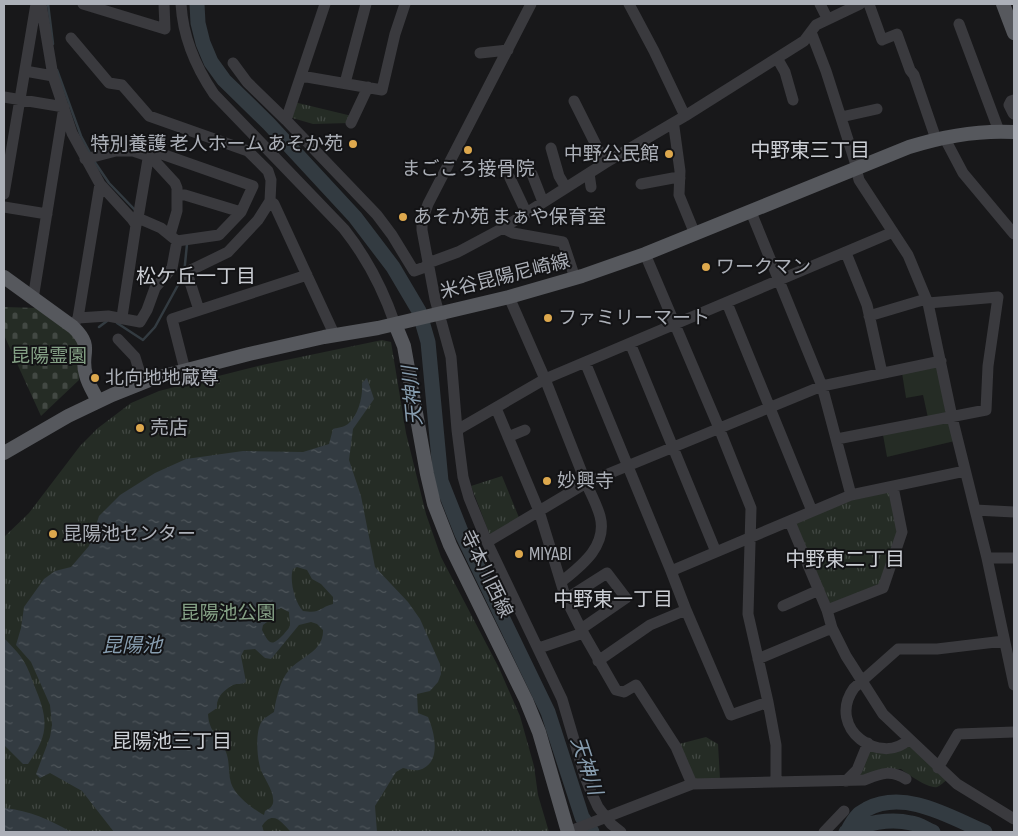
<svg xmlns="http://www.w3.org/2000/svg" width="1018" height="836" font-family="'Sofia Sans Condensed','Noto Sans JP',sans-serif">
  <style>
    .cemetery { fill: url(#cemetery-stones) }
    .park { fill: url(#park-tufts) }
    .garden { fill: #252c25 }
    .water { fill: url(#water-ripples); fill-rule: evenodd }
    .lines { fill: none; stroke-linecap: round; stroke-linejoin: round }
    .stream { stroke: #333b41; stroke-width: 2.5 }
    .river { stroke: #333b41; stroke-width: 15 }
    .minor { stroke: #3a3a3e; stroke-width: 11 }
    .major { stroke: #56585d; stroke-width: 14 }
    .poi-dot { fill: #dda84d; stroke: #131315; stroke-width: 2 }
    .labels { text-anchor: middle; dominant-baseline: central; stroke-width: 4; stroke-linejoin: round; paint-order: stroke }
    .poi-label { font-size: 19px; fill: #acb0b8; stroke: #131315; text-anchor: start }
    .street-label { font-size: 19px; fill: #acb0b8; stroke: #131315 }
    .park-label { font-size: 19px; fill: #85a186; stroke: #131315 }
    .neighbourhood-label { font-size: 20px; fill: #cccfd5; stroke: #131315 }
    .water-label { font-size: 20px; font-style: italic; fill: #879daf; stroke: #131315 }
  </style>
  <defs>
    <pattern id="cemetery-stones" width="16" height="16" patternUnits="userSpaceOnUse" patternTransform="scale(1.25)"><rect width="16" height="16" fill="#252c25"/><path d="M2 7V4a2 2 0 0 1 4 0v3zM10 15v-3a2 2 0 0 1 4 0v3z" fill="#424843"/></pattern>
    <pattern id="park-tufts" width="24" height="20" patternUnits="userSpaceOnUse" patternTransform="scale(1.25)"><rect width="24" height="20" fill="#252c25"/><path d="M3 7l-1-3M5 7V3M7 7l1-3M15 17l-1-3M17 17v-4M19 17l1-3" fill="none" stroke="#424843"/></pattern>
    <pattern id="water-ripples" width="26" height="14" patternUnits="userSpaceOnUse" patternTransform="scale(1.25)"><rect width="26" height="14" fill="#333b41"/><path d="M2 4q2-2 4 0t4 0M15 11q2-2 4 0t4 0" fill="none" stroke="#4e555a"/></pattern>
  </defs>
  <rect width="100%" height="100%" fill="#18181a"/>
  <path class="cemetery" d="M4,307l34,1 40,30 4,10 -3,32 -38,36 -37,-81z"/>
  <path class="park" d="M294,102l58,14 -2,7 -37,1 -24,-7z
    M382,340l9,2 1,6 14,85 20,81 15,43 58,111 21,48 14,50 4,29 11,37h-545v-295l25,-24 51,-67 18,-18 33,-25 28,-12 103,-26z
    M502,476l18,44 -27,16 -4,-3 -18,-47z
    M886,491l4,3 9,39 -18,50 -50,23 -36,-83 55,-24z
    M706,737l12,7 2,35 -24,3 -17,-38z
    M908,747h5l34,33c-3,2 -7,6 -10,7 -8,2 -30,-13 -36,-18h-20l-14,6h-8l8,-23c13,-6 28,1 41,-5z"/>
  <path class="garden" d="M936,366l3,3 7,46 -18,3 -5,-23 -17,3 -4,-25z
    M947,422l4,2 4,17 -68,16 -4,-22z"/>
  <path class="water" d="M367,378l7,21 -21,30 -4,31 12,36 14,71 33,35 12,17 20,45 1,10 -3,8 -8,9 -13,3 1,19 10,4c7,16 14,47 -9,53 -4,1 -11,-1 -16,-2l-7,4 -21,34 2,26h-86c-9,-9 -18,-23 -29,-6l2,6h-150l-32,-41 -32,-18 -10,5 -4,-4 14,-37 2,-12 -2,-20 -19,-43 -15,-17 5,-17 3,-21 20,-28 11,-8 16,-4 18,-21 10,-30 21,-21 35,-22 31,-14 57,-8 60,1 26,-8 4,-15c4,-1 11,-2 15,-5 11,-10 15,-28 14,-41zM297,567l10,3 5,9 9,5 12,13v7c-15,4 -12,10 -30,7 -8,-8 -14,-31 -10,-42zM281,608l8,4c0,4 1,8 1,12 0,4 -4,7 -6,10 -12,12 -14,12 -22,-4l1,-5 8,-6 2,-8zM311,622l6,2 6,6c1,21 -22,27 -34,40 -9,10 -13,29 -15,42 -4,3 -9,5 -12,9 -7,10 -5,35 -2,46 3,11 15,24 13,36 -1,5 -5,6 -8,8l-1,4c-11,-6 -29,-19 -33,-32 -3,-10 -1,-21 -5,-31 -6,-15 -17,-19 -18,-38l9,-6c-1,-11 7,-18 16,-23 5,-2 8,0 13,-3l-5,-26 3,-6 11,-1 10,9 6,1 28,-34z
    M4,639l2,1c5,6 11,11 15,17 6,8 10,19 13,28 14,33 16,49 -6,79h-5l-19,-19z
    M4,808c27,3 44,11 67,24h-67z"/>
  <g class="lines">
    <path class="stream" d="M48,4l5,40
      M57,70l24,66 9,17
      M94,161l15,22 26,27
      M117,323l26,17 12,-13 29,-53 3,-30
      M99,327l8,-6"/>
    <path class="river" d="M197,4l1,19 5,20 8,19 13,18 45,44 86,93 38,50 26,44 9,31 13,139 21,53 86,178 34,105 10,15
      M846,832c19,-9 44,-14 65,-9 8,1 15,6 22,9
      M847,832c3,-6 6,-12 11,-17 2,-2 6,-4 9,-6 38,-20 83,8 118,23"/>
    <path class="minor" d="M41,4l12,72 19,57 28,51 32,35 4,6
      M83,4l82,25 -1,-25
      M181,4c2,34 14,62 33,90l130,135c23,29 39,60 51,95
      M531,4l-103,200 -6,17v9l13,69 16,58 6,73 6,47 6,21 18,44 75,157 23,78 6,15 7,15 13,17 10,8
      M629,4l25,47 31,65
      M820,4l7,14
      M869,4l13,36 15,-6 13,36 4,5 22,64
      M959,24l40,107
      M811,32l15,39 31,97
      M71,38l38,45 13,2 27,31 99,35 20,20 3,9 -1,21 -12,19 -30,32 -37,18 -3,6 11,34
      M480,53l28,-3
      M777,58l8,14 8,28
      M233,63l14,19 39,38 91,95 15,20 22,36 11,-4 3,-4 30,-11 45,-24 102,-65 80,-47 119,-75 12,-16 44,-21
      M25,71l28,5
      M301,76l81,14 13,-56 10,-30
      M345,83l21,-79
      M4,97l60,10 -31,192
      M1014,100l-3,1 -2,4 4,8 1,1
      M574,101l31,62
      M841,117l36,-8
      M286,120l39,-116
      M351,123l17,-36
      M672,124l2,3 6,44 -1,24 16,39
      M944,137l19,36 51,61
      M551,148l8,28 7,12
      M85,159l31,-8h17l18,6 24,26 2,5v23l-7,24
      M856,168l3,12 49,75 20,48 24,114 35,141 27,127
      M589,173l2,14
      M532,174l11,28
      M510,178l16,34
      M641,184l32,-6h7
      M4,194l32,-190
      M178,195h7l56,17
      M270,201l4,3 61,132
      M4,207l43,7
      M751,212l71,174 29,109
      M503,228l10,5 50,9 12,36
      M846,253l21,52 15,68
      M645,254l74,174 32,80 -3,106 20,88
      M509,297l36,82 41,104 236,-97 119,-25
      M727,303l85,208
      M869,316l57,-17
      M122,317l14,-92 2,-7 10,-59 11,-6 94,33 -12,26 -22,23 -42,6 -16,-13 -23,-10
      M78,318l30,-2 32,6 7,-12 8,-22 17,-20 5,-27
      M74,324l4,-6 22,-134
      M118,339l17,18 8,26
      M630,343l86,209
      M585,362l86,209 180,-76 114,-24
      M185,370l-13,-51 135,-44
      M496,408l43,103 27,88 15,30
      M457,430l88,-51 348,-147
      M508,437l17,-7
      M837,439l149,-29 2,-44 10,-69 -70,6
      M975,510l39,2
      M790,522l37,88 5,18 14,28 37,58 74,70 57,35
      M487,542l99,-59c5,11 11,22 14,33 8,30 -19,50 -39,66
      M987,558h27
      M671,571l15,39
      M566,599l41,-26 19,25 -45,31 35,61 8,2 12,-7 40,62 16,37 -124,48
      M783,606l36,-16
      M827,610l56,-22 19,-56 -9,-45
      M539,648l44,-15
      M758,659l74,-31
      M598,661l52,-36 36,-15 45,105 37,-13 8,43v37
      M909,739c-27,28 -84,-10 -55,-51l44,-39h39l67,-8
      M938,768l20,-34 56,-2
      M846,781l11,-11 11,-27
      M692,784l172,-4c16,-6 26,-11 42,-1
      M824,832l20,-21"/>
    <path class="major" d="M1003,4l11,29
      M4,277l69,50c22,21 6,26 13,48 2,9 8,18 12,26
      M395,324l9,22 23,128 7,30 16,41 76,155 13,32 29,100
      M4,453l64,-37 44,-21 40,-16 97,-25 75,-17 54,-9 131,-31 73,-21 63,-22 264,-107c35,-11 69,-17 105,-15"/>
  </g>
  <g class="poi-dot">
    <circle cx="353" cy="144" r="5"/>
    <circle cx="468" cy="150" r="5"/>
    <circle cx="669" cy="154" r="5"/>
    <circle cx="403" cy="217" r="5"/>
    <circle cx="706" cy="267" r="5"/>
    <circle cx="548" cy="318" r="5"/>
    <circle cx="95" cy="378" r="5"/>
    <circle cx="140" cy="428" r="5"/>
    <circle cx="547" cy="481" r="5"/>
    <circle cx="53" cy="534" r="5"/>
    <circle cx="519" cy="554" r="5"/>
  </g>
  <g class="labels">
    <g class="poi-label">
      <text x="343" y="144" text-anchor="end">特別養護 老人ホーム あそか苑</text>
      <text x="659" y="154" text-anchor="end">中野公民館</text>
      <text x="468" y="169" text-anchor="middle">まごころ接骨院</text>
      <text x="413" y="217">あそか苑 まぁや保育室</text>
      <text x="716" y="267">ワークマン</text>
      <text x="558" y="318">ファミリーマート</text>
      <text x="105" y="378">北向地地蔵尊</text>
      <text x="150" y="428">売店</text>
      <text x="557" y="481">妙興寺</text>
      <text x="63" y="534">昆陽池センター</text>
      <text x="529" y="554">MIYABI</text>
    </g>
    <g class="street-label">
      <text transform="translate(505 277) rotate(-14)">米谷昆陽尼崎線</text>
      <text transform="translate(486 574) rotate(64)">寺本川西線</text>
    </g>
    <g class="park-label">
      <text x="49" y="356">昆陽霊園</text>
      <text x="228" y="613">昆陽池公園</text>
    </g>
    <g class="neighbourhood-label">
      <text x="810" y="151">中野東三丁目</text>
      <text x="196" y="277">松ケ丘一丁目</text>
      <text x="845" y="560">中野東二丁目</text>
      <text x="613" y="600">中野東一丁目</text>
      <text x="172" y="742">昆陽池三丁目</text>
    </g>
    <g class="water-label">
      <text transform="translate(413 396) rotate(-95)">天神川</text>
      <text x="132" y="646">昆陽池</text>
      <text transform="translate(586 766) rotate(72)">天神川</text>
    </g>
  </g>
  <rect width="1018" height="836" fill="none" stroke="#acb0b8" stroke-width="10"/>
</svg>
